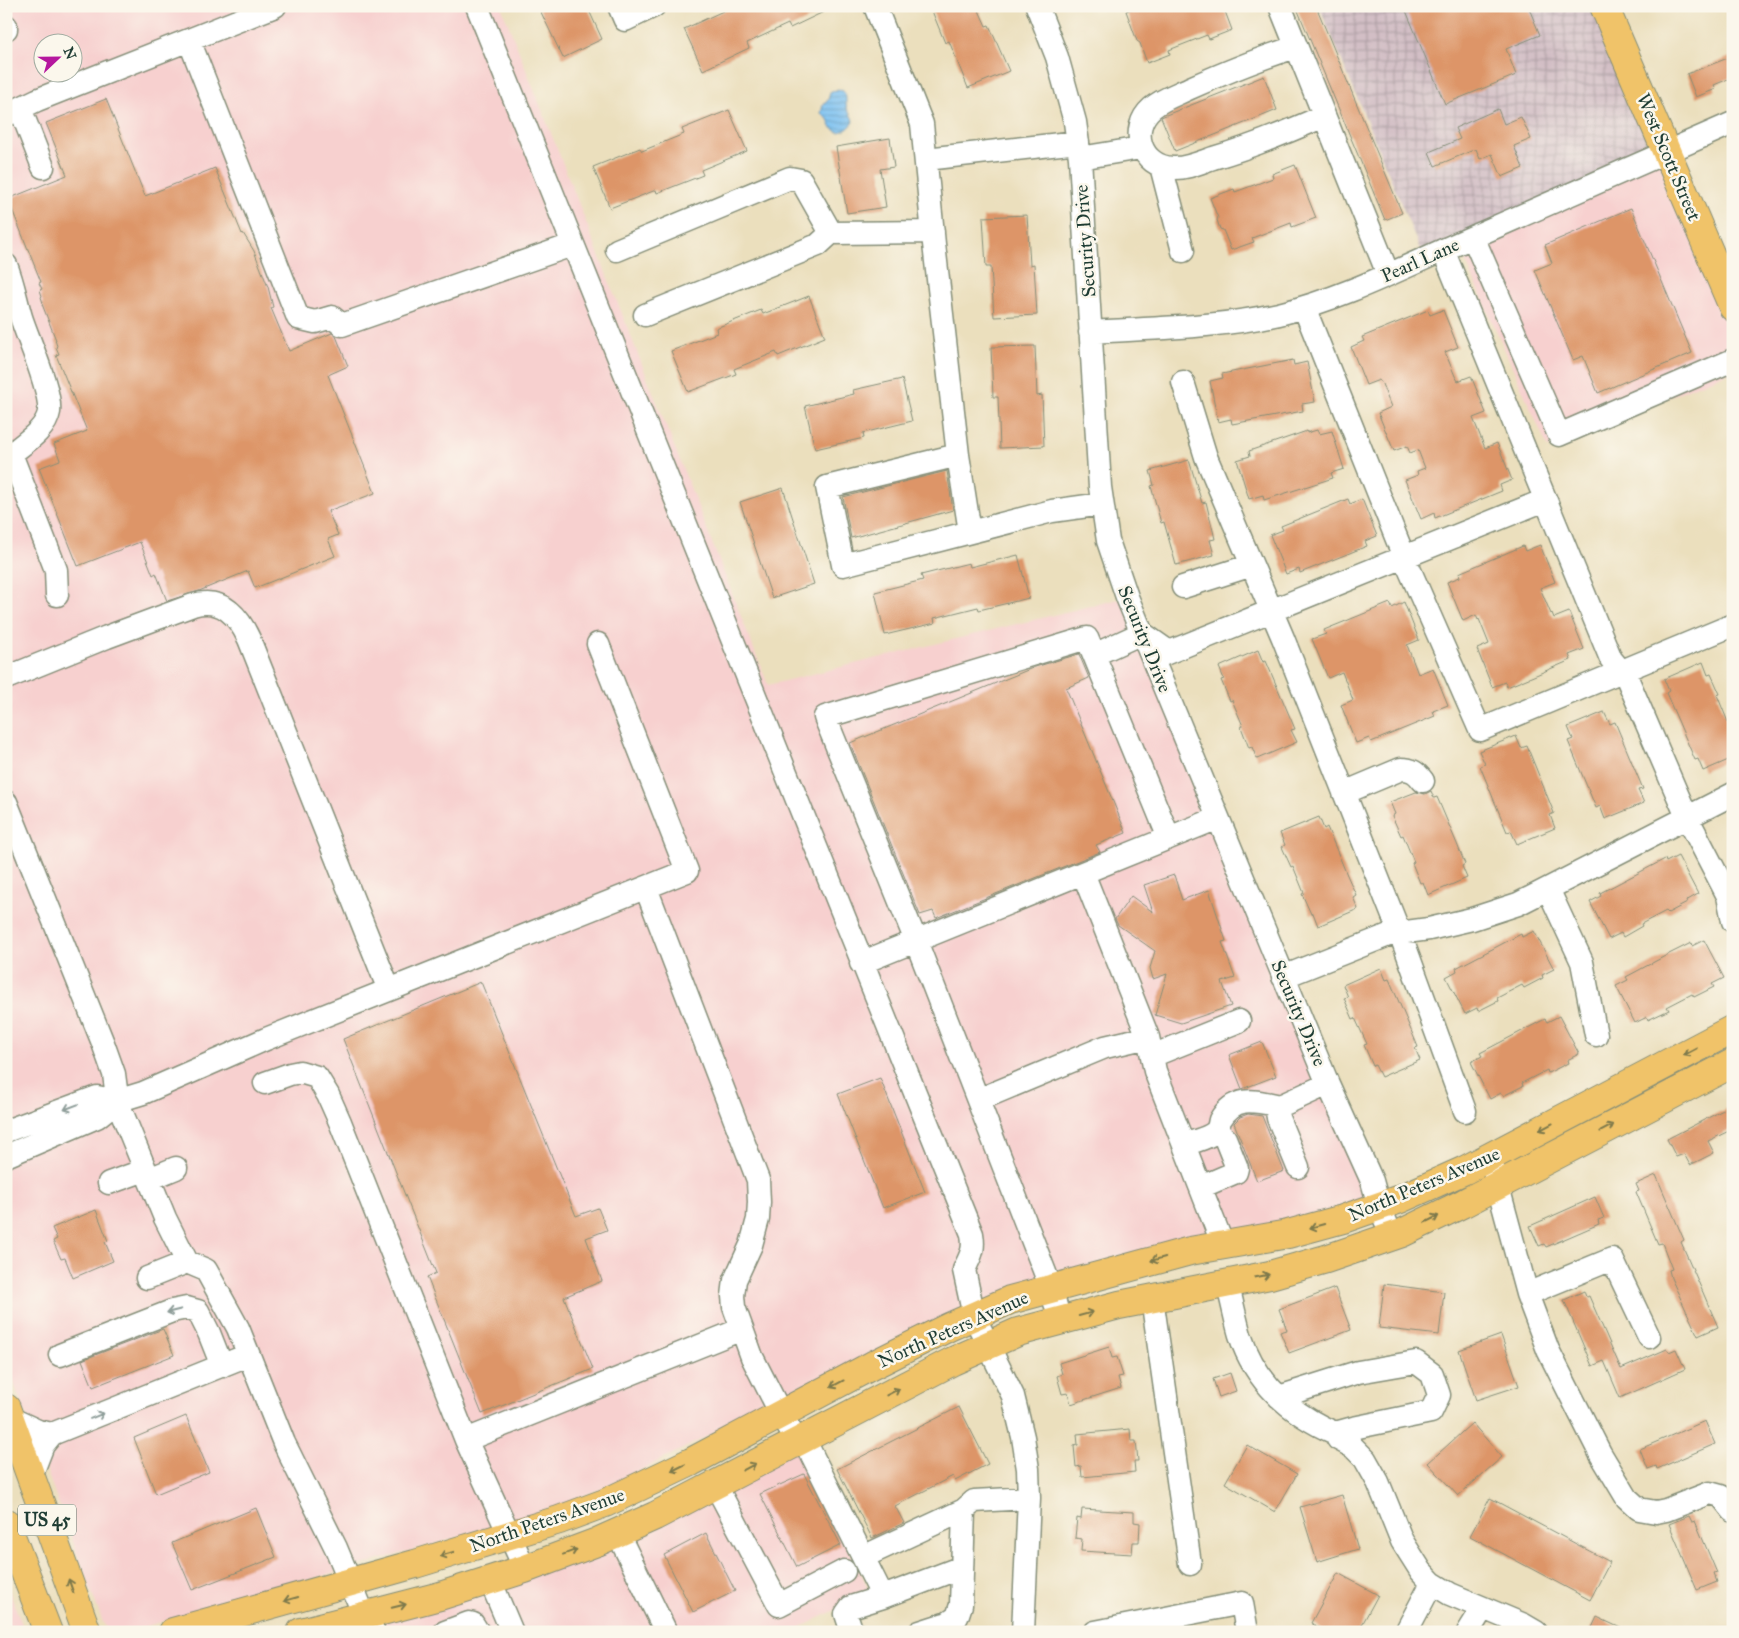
<svg xmlns="http://www.w3.org/2000/svg" width="1739" height="1638" font-family="'IM FELL Great Primer',serif">
  <style>
    .built { fill: #f7d0cf; fill-rule: evenodd }
    .industrial { fill: url(#industrial-grid) }
    .water { fill: url(#water-rules); stroke: #4c7e92 }
    .building { fill: #dd9567 }
    .lines { fill: none; stroke-linecap: round; stroke-linejoin: round }
    .minor-casing { stroke: #858e78; stroke-width: 25 }
    .major-casing { stroke: #858e78; stroke-width: 30 }
    .minor { stroke: #fff; stroke-width: 22 }
    .major { stroke: #f0c369; stroke-width: 28 }
    .oneway { stroke: #7d794c }
    .oneway2 { stroke: #8f9e9a }
    .labels { text-anchor: middle; dominant-baseline: central; stroke-width: 5; stroke-linejoin: round; paint-order: stroke }
    .shield { fill: #fbf7ec; stroke: #61756b; stroke-width: 1 }
    .shield-label { font-size: 18px; font-weight: bold; fill: #1f3d34 }
    .street-label { font-size: 19px; fill: #1f3d34; stroke: #fbf7ec }
  </style>
  <defs>
    <pattern id="industrial-grid" width="8" height="8" patternUnits="userSpaceOnUse" patternTransform="scale(1.25)"><rect width="8" height="8" fill="#d2bec5"/><path d="M0 4h8M4 0v8" fill="none" stroke="#aa9ca1"/></pattern>
    <pattern id="water-rules" width="6" height="5" patternUnits="userSpaceOnUse" patternTransform="scale(1.25)"><rect width="6" height="5" fill="#7ac0f1"/><path d="M0 2.5h6" fill="none" stroke="#639dc4"/></pattern>
  </defs>
  <rect width="100%" height="100%" fill="#fbf7ec"/>
  <filter id="ink" filterUnits="userSpaceOnUse"><feTurbulence type="fractalNoise" baseFrequency=".02" numOctaves="2"/><feDisplacementMap in="SourceGraphic" scale="10" xChannelSelector="R" yChannelSelector="G"/><feConvolveMatrix kernelMatrix="1 2 1 2 8 2 1 2 1" color-interpolation-filters="sRGB"/></filter>
  <filter id="wash" filterUnits="userSpaceOnUse"><feTurbulence type="fractalNoise" baseFrequency=".0096" numOctaves="4" result="noise"/><feDisplacementMap in="SourceGraphic" scale="20" xChannelSelector="R" yChannelSelector="G"/><feGaussianBlur stdDeviation="1.12" result="paint"/><feColorMatrix in="noise" values="0 0 0 0 0 0 0 0 0 0 0 0 0 0 0 0 0 1.4 0 .05"/><feComposite in="paint" operator="in"/></filter>
  <g filter="url(#wash)">
    <rect width="100%" height="100%" fill="#ebdfbd"/>
    <path class="built" d="M6,6h495l267,679 359,-88 252,609 -189,45 -377,132 -194,98 -55,23 -52,18 -386,110h-16l-3,-2 -5,-10 -96,-258zM42,42h30v30h-30z
      M1667,152l66,155v63l-185,78 -90,-204z
      M797,1442l73,150 -78,40h-491l139,-36z
      M6,1583l5,13 14,36h-19z"/>
    <path class="industrial" d="M1319,6h277l71,146 -243,107z"/>
    <path class="water" d="M838,89c12,3 6,12 9,20 2,4 5,7 6,12 -2,7 -8,10 -15,11l-7,-5 -3,-8 -7,-6 2,-8 5,-5 2,-7z"/>
    <g id="blocks">
      <path class="building" d="M538,6h49l15,33 -39,19z
        M734,6h102l-46,22 -2,-4 -41,19 2,5 -46,22 -19,-41z
        M930,6h47l9,20 3,-1 20,46 -41,17 -19,-47 -4,2z
        M1138,6h85l9,24 -23,9 -2,-4 -38,15 1,4 -23,9 -7,-20 -3,-2 -11,-30z
        M1296,6h20l86,207 -17,7z
        M1404,6h124l12,29 -34,14 10,26 -71,29z
        M1733,56v21l-19,8 2,4 -20,8 -9,-23z
        M1264,76l13,34 -102,41 -14,-34z
        M106,99l39,97 70,-28 27,66 1,-1 11,18 14,36 5,20 -2,1 18,43 43,-18 4,3 12,30 -20,9 47,118 -47,18 10,24 -10,4 7,17 -80,32 -7,-17 -49,20 -32,10 -11,-28 -3,2 -13,-33 -62,24 -39,-98 21,-8 -6,-16 33,-13 -31,-76 3,-1 -3,-7 1,-1 -2,-6h1l-14,-36 1,-1 -2,-6 1,-1 -2,-6 2,-1 -3,-6 2,-1 -33,-83 59,-24 -21,-52z
        M1498,109l6,15 17,-7 10,22 -17,7 9,22 -21,9 -10,-23 -12,5 -4,-10 -41,17 -6,-14 31,-13 -5,-11z
        M729,110l18,41 -46,19 2,5 -46,18 -1,-3 -46,18 -17,-41 47,-19 2,3 42,-17 -2,-5z
        M890,138l4,29 -14,2 6,38 -39,6 -11,-66z
        M1295,165l21,53 -24,9 -1,-4 -39,15 2,4 -23,8 -8,-20 -3,-1 -3,-9 1,-2 -8,-20 24,-9 1,3 38,-14 -1,-4z
        M1631,208l61,145 -94,40 -15,-37 -10,4 -38,-90 17,-7 -7,-18z
        M1027,215l3,50 4,-1 3,51 -43,2 -3,-50h-5l-3,-50z
        M809,296l16,41 -47,19 -2,-4 -42,17 2,5 -48,18 -17,-41 46,-18 -1,-5 45,-18 2,4z
        M1428,310l2,5 13,-5 15,37 -13,5 10,24 3,5 13,-5 15,37 -13,5 12,30 12,-5 15,37 -12,5 2,6 -67,27 -1,-5 -13,6 -16,-39 13,-5 -1,-4 8,-3 -7,-18 -8,3 -3,-7 -13,5 -16,-38 13,-6 -9,-23 -3,-4 -13,5 -15,-38 13,-6 -2,-4z
        M1035,346l2,50 5,-1 2,51 -44,2 -2,-51h-5l-2,-50z
        M1293,360l1,5 13,-3 8,40 -13,2 1,7 -71,13 -1,-5 -13,3 -8,-41 13,-3 -1,-4z
        M902,379l10,42 -49,12 1,5 -49,11 -10,-43 49,-12 -1,-4z
        M1317,430l2,4 13,-3 12,38 -13,4 2,5 -69,22 -1,-5 -14,4 -12,-39 13,-4 -1,-5 58,-20v2z
        M1189,460l13,43 4,-1 9,37 -5,1 4,15 -38,10 -12,-43 -3,1 -10,-37 3,-1 -4,-14z
        M947,471l6,39 -102,28 -8,-41z
        M783,488l31,96 -42,14 -32,-96z
        M1348,499l2,5 12,-5 15,37 -12,5 2,5 -67,27 -1,-4 -13,5 -16,-39 13,-5 -2,-4z
        M1540,545l15,37 -15,6 11,26 1,-1 2,5 15,-6 15,37 -15,6 2,5 -35,15 -29,12 -2,-5 -13,5 -15,-38 12,-5 -10,-25 -1,1 -2,-5 -13,6 -16,-39 13,-5 -1,-4 64,-27 2,5z
        M1018,555l11,43 -50,12 -1,-3 -44,11 1,5 -50,12 -10,-43 48,-12 -2,-5 48,-12 1,4z
        M1404,602l15,38 -12,5 11,29 15,-6 15,37 -15,6 2,5 -27,11 -37,15 -2,-4 -13,5 -15,-38 12,-5 -11,-28 -14,6 -16,-39 14,-5 -2,-4 66,-27 2,5z
        M1258,650l5,12 3,-1 29,68 -4,1 6,12 -40,17 -5,-12 -3,1 -8,-21 2,-1 -11,-26 -2,1 -9,-21 3,-1 -5,-12z
        M1079,654l10,24 -23,10 60,145 -30,12 4,7 -164,66 -3,-7 -13,4 -70,-172 185,-76z
        M1703,662l5,13 3,-1 9,20 -3,1 11,27 5,-3v39l-30,13 -5,-12 -3,1 -13,-30 -16,-37 3,-2 -5,-12z
        M1604,712l6,12 5,-2 28,67 -5,1 6,13 -39,16 -5,-13 -4,2 -28,-67 5,-2 -5,-12z
        M1516,736l5,12 6,-2 27,67 -4,2 5,13 -38,16 -6,-13 -4,1 -27,-66 5,-2 -6,-13z
        M1431,791l3,7 3,-1 20,47 8,20 -3,2 5,12 -39,17 -5,-13 -3,1 -8,-20 2,-1 -11,-27 -2,1 -9,-20 3,-2 -5,-12 26,-10 9,2z
        M1319,817l5,12 3,-2 20,48 9,20 -3,2 5,12 -40,17 -5,-13 -2,1 -9,-20 2,-1 -11,-27 -2,1 -9,-20 3,-2 -5,-12z
        M1678,856l20,38 -12,7 1,2 -19,10 -2,-2 -25,13 1,2 -19,11 -2,-4 -12,6 -19,-37 11,-6 -1,-3 65,-34 1,3z
        M1174,875l8,25 27,-10 17,51 -4,1 13,36 -13,4 9,24 -50,17 -26,-8 12,-41 -14,5 -3,-11 5,-17 -37,-26 -3,-6 16,-23 22,16 -9,-27z
        M1534,931l20,38 -12,6 1,3 -19,10 -2,-3 -25,13 1,3 -20,10 -1,-3 -12,6 -19,-37 11,-6 -1,-3 65,-34 1,3z
        M1704,940l20,38 -12,6 2,3 -20,10 -2,-3 -25,13 2,3 -21,10 -1,-3 -12,6 -19,-37 12,-6 -2,-3 41,-22 24,-12 1,3z
        M1381,968l5,12 3,-1 16,37 13,31 -3,1 5,12 -39,17 -6,-12 -2,1 -9,-21 3,-1 -12,-26 -2,1 -9,-21 4,-1 -5,-12z
        M481,982l95,234 22,-8 9,22 -21,8 16,43 -38,16 29,72 -111,45 -55,-137 9,-4 -93,-234z
        M1559,1016l20,38 -12,6 1,3 -20,10 -1,-3 -25,13 1,3 -20,10 -2,-3 -11,6 -19,-37 11,-6 -2,-3 65,-34 2,3z
        M1262,1042l14,34 -34,13 -13,-34z
        M880,1078l45,114 -42,16 -45,-114z
        M1733,1105v24l-25,12 6,12 -24,12 -6,-11 -8,3 -9,-18z
        M1248,1114l14,2 22,55 -27,10 -23,-58 6,-6z
        M1656,1175l28,65 -3,2 37,85 -20,9 -27,-58 -2,-8 3,-1 -10,-26 -4,1 -22,-52 3,-1 -3,-7z
        M1595,1197l9,21 -6,2 1,4 -53,23 -2,-3 -5,2 -9,-20z
        M96,1210l12,31 -3,1 8,19 -40,17 -8,-20 -4,1 -8,-18 4,-2 -5,-11z
        M1384,1284l60,8 -5,43 -60,-7z
        M1335,1288l16,42 -62,23 -9,-21 7,-2 -8,-21z
        M1584,1291l2,6 3,-1 32,73 46,-20 2,3 7,-3 9,20 -65,29 -16,-37 -12,5 -28,-66z
        M163,1329l11,26 -81,32 -11,-27z
        M1501,1335l18,51 -43,14 -17,-50z
        M1109,1347l3,11 5,-1 6,19 -5,1 3,11 -50,16 -3,-11 -6,1 -5,-18 5,-2 -3,-11z
        M1230,1373l6,18 -17,6 -6,-18z
        M959,1407l29,57 -33,17 -2,-5 -58,30 9,17 -32,15 -35,-69z
        M186,1416l23,56 -53,22 -22,-56z
        M1705,1421l10,23 -58,25 -1,-3 -8,3 -8,-20z
        M1472,1423l30,34 -44,39 -30,-33z
        M1130,1429l1,12h5l2,20h-4l1,11 -53,5 -1,-11 -5,1 -2,-21 4,-1 -1,-11z
        M1247,1445l50,29 -22,38 -50,-29z
        M804,1474l37,71 -44,22 -37,-73z
        M1342,1495l16,54 -41,13 -17,-55z
        M1490,1498l120,64 -20,38 -120,-64z
        M256,1508l20,49 -84,33 -20,-47z
        M1082,1509l52,3v10l6,1 -1,19h-6l-1,12 -51,-3 1,-12 -7,-1 2,-20 4,1z
        M1689,1516l3,6 3,-1 22,52 -3,1 3,8 -20,8 -28,-66z
        M706,1533l29,58 -42,21 -29,-57z
        M1338,1573l40,22 -20,37h-32l-15,-9z
        M1597,1617l32,15h-39z"/>
    </g>
  </g>
  <g filter="url(#ink)">
    <use href="#blocks" fill-opacity="0" stroke="#858e78" stroke-width="1"/>
    <g class="lines">
      <defs>
        <path id="minor" d="M477,6l495,1228c3,17 -2,22 -8,36l10,46 39,80 10,41 5,32 1,29 -6,134
          M619,6l6,14 29,-14
          M875,6l47,118 12,120 24,211 12,77
          M1037,6l20,51 18,65 5,36 20,329 8,54 19,56 201,487 44,97 7,25 13,30
          M1280,6l108,268
          M6,26v3
          M189,40l109,278 17,4 17,-5 10,8 230,-80
          M1296,47c-36,11 -72,26 -106,41 -12,6 -28,11 -38,20 -24,21 -11,59 21,60 13,1 28,-6 40,-10 38,-11 75,-26 111,-42
          M20,108l23,59
          M6,115l31,-15 238,-94
          M1080,158l61,-10
          M926,159l152,-17
          M1161,166l22,85
          M831,233l102,-1
          M1473,237l86,198 174,-75
          M617,250l173,-72 11,2 30,53 -13,12 -173,70
          M1443,250l168,409 16,19 60,139 41,79 5,25
          M6,265c7,17 10,35 15,52 7,22 31,75 28,95 -3,18 -25,31 -38,42l45,116 1,25
          M1304,307l100,250 76,173 253,-105
          M1090,332c63,-4 127,-4 189,-18 62,-15 121,-45 180,-71 91,-40 182,-80 274,-120
          M1183,382l23,75 77,181 121,306 61,167
          M958,455l-131,32 16,78 209,-54 50,-7
          M1183,587l69,-22
          M1094,655l75,183
          M1157,657l388,-157
          M6,678l101,-41 86,-32c29,-8 45,10 56,34l140,351
          M1344,793l57,-24c11,0 15,3 22,12
          M6,802l97,241 11,31 3,23 3,11 45,110 22,44 19,8 32,58 46,115 52,105 28,67 10,17
          M1083,873l65,164 7,34 68,174
          M646,888l112,292 1,22 -1,17 -7,26 -16,35 -2,16 1,11 18,50 29,57 16,28 13,9 73,146 -32,10 -5,7 6,18
          M1548,889l34,73 14,73
          M861,963l357,-145
          M1283,977l108,-43 38,-5 43,-10 46,-15 215,-110
          M1152,1056l87,-35
          M265,1083l25,-9 10,-2 17,5 11,18 12,27 126,318 59,129
          M978,1100l127,-53 43,-10
          M6,1131l91,-34 20,4
          M1184,1145c8,-3 27,-8 32,-14 3,-3 3,-8 4,-11 15,-26 36,-19 60,-14
          M6,1156l91,-39 20,-16 26,-8 123,-54 421,-168 -89,-227
          M1490,1157l37,137 21,56 52,103 27,45 12,11 17,3 10,-2 44,-17 11,3 12,15
          M1298,1167l-20,-49 -1,-6 3,-6 48,-22
          M149,1179l27,-11
          M109,1183l36,-13
          M1201,1187l35,-15 1,-4 -12,-30 -9,-7
          M147,1278l40,-16
          M1227,1283c5,17 8,35 13,52 15,47 51,79 95,98
          M1527,1294l85,-35 37,78
          M1152,1298l38,266
          M1060,1321l-9,-33 -135,-347 -91,-224 262,-79 7,17 48,-22 27,19
          M60,1355l112,-44 15,-3 11,3 11,22 13,33
          M1279,1397l79,-25 58,-10 16,12 7,21 -8,17 -78,16 -18,5 3,6 15,8 12,12 13,23 24,59 19,30 11,12 18,11 74,31 12,7
          M10,1418l28,13 14,3
          M466,1440l276,-111
          M31,1476l12,-31 9,-11 196,-79
          M715,1484l64,121 65,-34
          M617,1532l49,100
          M863,1557l101,-47
          M490,1580l22,52
          M883,1597l79,-30
          M445,1632l24,-9 4,1 5,8
          M920,1632l28,-9 9,-6 4,-12 3,-95 10,-9 55,-3
          M1095,1632l147,-29 5,29
          M1406,1632l26,-49
          M1468,1632l15,-24"/>
        <path id="major" d="M1604,6l129,301
          M6,1408l81,224
          M6,1523l42,109
          M173,1632l242,-68 144,-44 46,-17 86,-41 182,-97 76,-38 61,-27 180,-49 98,-17 55,-15 57,-20 65,-29 268,-141
          M301,1632l139,-36 85,-27 72,-27 58,-26 298,-155 65,-29 101,-27 151,-30 56,-16 76,-26 62,-30 269,-140"/>
      </defs>
      <use href="#minor" class="minor-casing"/>
      <use href="#major" class="major-casing"/>
      <use href="#minor" class="minor"/>
      <use href="#major" class="major"/>
    </g>
    <defs><path id="oneway-shaft" d="M-6 0H5M1.5-3L5.5 0L1.5 3" fill="none" stroke-width="1.6" stroke-linecap="round" stroke-linejoin="round" transform="scale(1.25)"/></defs>
    <g class="oneway">
      <use href="#oneway-shaft" transform="translate(1690 1052) rotate(152)"/>
      <use href="#oneway-shaft" transform="translate(1546 1127) rotate(152)"/>
      <use href="#oneway-shaft" transform="translate(1607 1128) rotate(-28)"/>
      <use href="#oneway-shaft" transform="translate(1432 1219) rotate(-26)"/>
      <use href="#oneway-shaft" transform="translate(1317 1226) rotate(165)"/>
      <use href="#oneway-shaft" transform="translate(1158 1259) rotate(165)"/>
      <use href="#oneway-shaft" transform="translate(1262 1276) rotate(-11)"/>
      <use href="#oneway-shaft" transform="translate(1086 1314) rotate(-15)"/>
      <use href="#oneway-shaft" transform="translate(837 1384) rotate(152)"/>
      <use href="#oneway-shaft" transform="translate(893 1392) rotate(-27)"/>
      <use href="#oneway-shaft" transform="translate(749 1467) rotate(-28)"/>
      <use href="#oneway-shaft" transform="translate(678 1468) rotate(154)"/>
      <use href="#oneway-shaft" transform="translate(570 1552) rotate(-20)"/>
      <use href="#oneway-shaft" transform="translate(447 1554) rotate(163)"/>
      <use href="#oneway-shaft" transform="translate(71 1586) rotate(-109)"/>
      <use href="#oneway-shaft" transform="translate(291 1599) rotate(164)"/>
      <use href="#oneway-shaft" transform="translate(399 1606) rotate(-14)"/>
    </g>
    <g class="oneway2">
      <use href="#oneway-shaft" transform="translate(71 1107) rotate(159)"/>
      <use href="#oneway-shaft" transform="translate(174 1311) rotate(166)"/>
      <use href="#oneway-shaft" transform="translate(97 1416) rotate(-22)"/>
    </g>
  </g>
  <g class="labels">
    <rect class="shield" x="18" y="1504.5" width="58" height="31" rx="4"/>
    <g class="shield-label">
      <text x="47" y="1520">US 45</text>
    </g>
    <g class="street-label">
      <text transform="translate(1669 157) rotate(67)">West Scott Street</text>
      <text transform="translate(1085 241) rotate(-94)">Security Drive</text>
      <text transform="translate(1420 260) rotate(-24)">Pearl Lane</text>
      <text transform="translate(1145 639) rotate(68)">Security Drive</text>
      <text transform="translate(1299 1013) rotate(67)">Security Drive</text>
      <text transform="translate(1424 1184) rotate(-23)">North Peters Avenue</text>
      <text transform="translate(953 1329) rotate(-24)">North Peters Avenue</text>
      <text transform="translate(547 1520) rotate(-19)">North Peters Avenue</text>
    </g>
  </g>
  <rect width="1739" height="1638" fill="none" stroke="#fbf7ec" stroke-width="25"/>
  <g transform="translate(58 58) rotate(68)"><circle r="24" fill="#fbf7ec" stroke="#a3ada2"/>
  <path d="M0-4L9 19L0 12L-9 19Z" fill="#b5179e"/>
  <text y="-8" font-size="14" font-weight="bold" text-anchor="middle" fill="#1f3d34">N</text>
  </g>
</svg>
